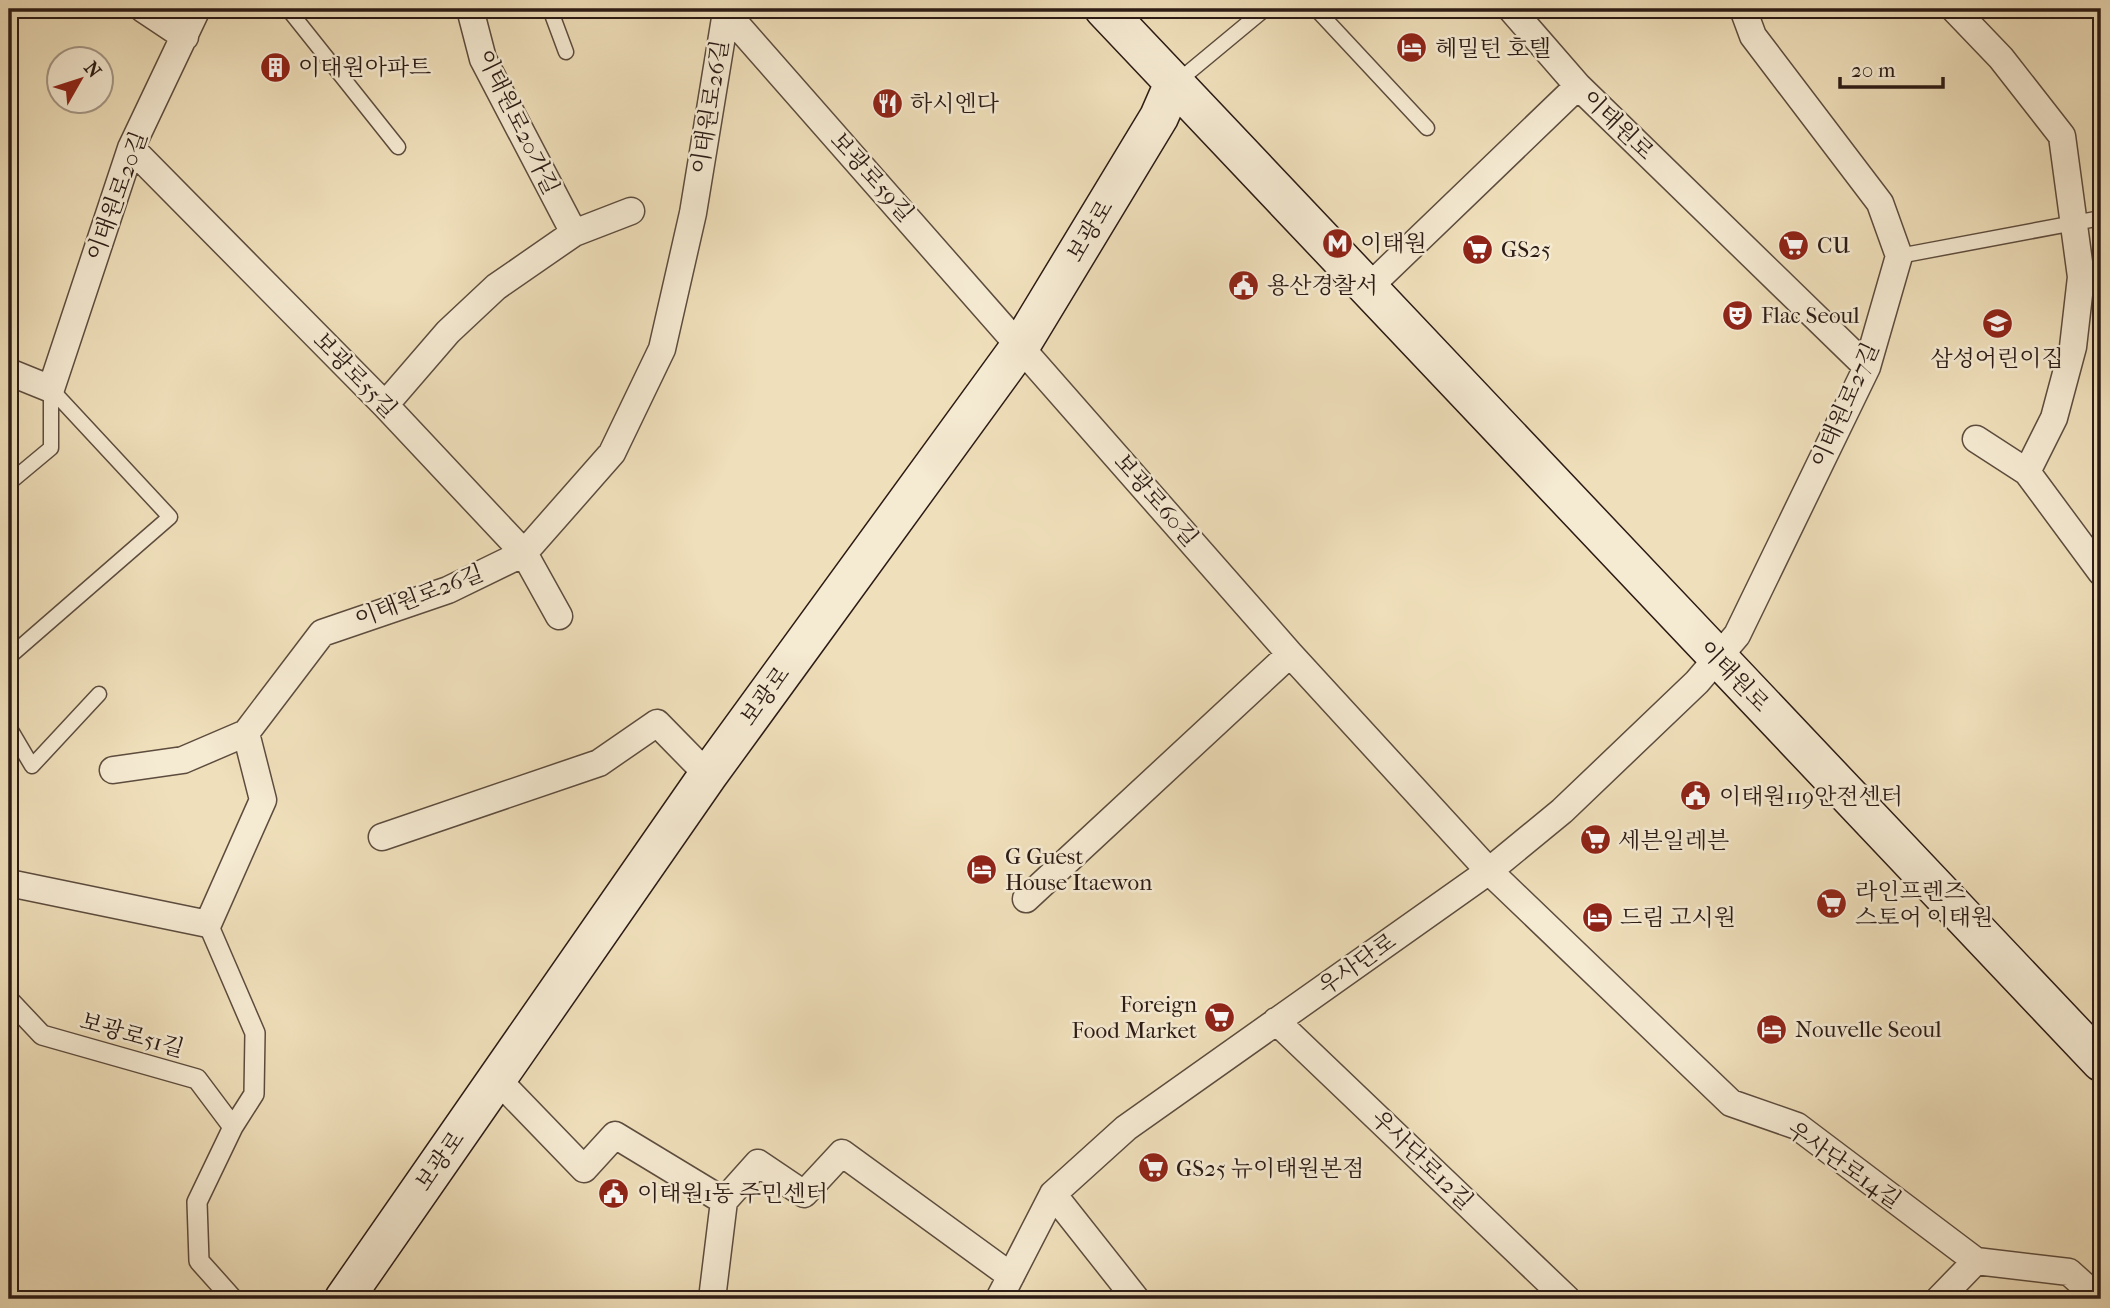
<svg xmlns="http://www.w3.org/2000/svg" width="2110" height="1308" font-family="'IM FELL French Canon','Noto Serif KR',serif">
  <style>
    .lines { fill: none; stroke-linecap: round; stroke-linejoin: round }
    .service-casing { stroke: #5d4c3e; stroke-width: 17 }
    .pedestrian-casing { stroke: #5d4c3e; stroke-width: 22 }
    .minor-casing { stroke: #5d4c3e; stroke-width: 29 }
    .secondary-casing { stroke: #2c1b15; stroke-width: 41 }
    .service { stroke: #f5ead2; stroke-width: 14 }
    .pedestrian { stroke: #f5ead2; stroke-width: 19 }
    .minor { stroke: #f5ead2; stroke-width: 26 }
    .secondary { stroke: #f5ead2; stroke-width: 38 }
    .labels { text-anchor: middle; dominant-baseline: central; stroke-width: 5; stroke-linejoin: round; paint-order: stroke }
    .poi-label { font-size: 23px; fill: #2c1b15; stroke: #f5ead2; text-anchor: start }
    .street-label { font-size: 23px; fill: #2c1b15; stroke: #f5ead2 }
  </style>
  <rect width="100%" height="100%" fill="#efdfba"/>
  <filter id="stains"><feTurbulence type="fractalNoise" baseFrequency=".00286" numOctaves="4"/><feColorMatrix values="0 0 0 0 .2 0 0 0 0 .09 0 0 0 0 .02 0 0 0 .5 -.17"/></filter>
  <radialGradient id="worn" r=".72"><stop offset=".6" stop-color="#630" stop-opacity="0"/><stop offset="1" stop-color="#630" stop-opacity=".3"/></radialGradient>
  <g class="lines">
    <defs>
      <path id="service" d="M288,9l110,138
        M550,9l16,43
        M1316,9l111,119
        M1177,82l88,-73
        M1899,256l202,-38
        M9,483l42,-35v-59
        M9,657l161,-140 -119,-128
        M9,727l23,39 67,-72"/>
      <path id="pedestrian" d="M208,924l47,109 -1,61 -21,33 -36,75 2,59 34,38
        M9,1000l33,35 155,44 36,48"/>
      <path id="minor" d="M143,9l42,28
        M470,9l13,50 91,174
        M723,9l567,645 199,217 242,232 66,23 179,135 93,11 30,27
        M1511,9l67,77
        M1954,9l47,49 61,78 19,141 -8,70 -19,71 -27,54
        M131,148l254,257 139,148 35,63
        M1367,289l211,-203 289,281
        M9,372l42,17 80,-241 66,-139
        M385,405l63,-73 48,-45 78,-54 57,-22
        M1976,439l51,33 74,100
        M113,770l70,-10 63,-27 76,-100 126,-43 76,-37 88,-100 50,-104 31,-136 33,-201
        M382,837l217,-74 58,-40 51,52
        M9,883l199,41 55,-124 -17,-67
        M1026,899l264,-245
        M1276,1021l291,278
        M497,1079l87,90 31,-34 109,66 -12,98
        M1053,1194l83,105
        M724,1201l34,-38 46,31 38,-41 169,123
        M999,1299l54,-105 73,-66 363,-257 73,-60 135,-129 40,-47 130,-268 32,-111 -19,-53 -127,-167 -10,-27
        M1939,1299l37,-38"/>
      <path id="secondary" d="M1104,9l997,1053
        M344,1299l364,-524 313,-430 138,-228 14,-32"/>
    </defs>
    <use href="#service" class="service-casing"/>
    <use href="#pedestrian" class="pedestrian-casing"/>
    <use href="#minor" class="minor-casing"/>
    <use href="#secondary" class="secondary-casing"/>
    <use href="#service" class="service"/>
    <use href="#pedestrian" class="pedestrian"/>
    <use href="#minor" class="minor"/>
    <use href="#secondary" class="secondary"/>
  </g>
  <defs>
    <symbol id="hotel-disc" viewBox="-11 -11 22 22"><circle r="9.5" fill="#8f2418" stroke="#f5ead2"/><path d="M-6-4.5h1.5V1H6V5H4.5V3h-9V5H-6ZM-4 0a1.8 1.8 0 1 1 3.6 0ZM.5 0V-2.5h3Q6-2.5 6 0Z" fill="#fff"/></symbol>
    <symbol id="building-disc" viewBox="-11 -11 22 22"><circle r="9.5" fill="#8f2418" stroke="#f5ead2"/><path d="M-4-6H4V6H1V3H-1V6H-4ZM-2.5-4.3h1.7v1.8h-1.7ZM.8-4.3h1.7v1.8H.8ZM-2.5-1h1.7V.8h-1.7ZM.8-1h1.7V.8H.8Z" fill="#fff"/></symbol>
    <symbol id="restaurant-disc" viewBox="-11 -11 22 22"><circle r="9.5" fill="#8f2418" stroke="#f5ead2"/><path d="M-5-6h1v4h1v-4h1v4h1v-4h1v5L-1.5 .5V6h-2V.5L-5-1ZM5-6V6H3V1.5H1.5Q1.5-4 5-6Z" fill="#fff"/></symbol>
    <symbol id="metro-disc" viewBox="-11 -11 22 22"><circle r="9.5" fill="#8f2418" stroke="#f5ead2"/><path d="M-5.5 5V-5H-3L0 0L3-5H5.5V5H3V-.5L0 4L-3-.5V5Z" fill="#fff"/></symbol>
    <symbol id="supermarket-disc" viewBox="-11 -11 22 22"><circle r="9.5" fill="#8f2418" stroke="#f5ead2"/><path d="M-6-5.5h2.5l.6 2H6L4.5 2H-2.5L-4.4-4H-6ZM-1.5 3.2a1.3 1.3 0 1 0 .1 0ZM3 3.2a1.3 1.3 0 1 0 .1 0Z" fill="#fff"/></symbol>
    <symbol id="civic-disc" viewBox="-11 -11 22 22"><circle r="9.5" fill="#8f2418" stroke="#f5ead2"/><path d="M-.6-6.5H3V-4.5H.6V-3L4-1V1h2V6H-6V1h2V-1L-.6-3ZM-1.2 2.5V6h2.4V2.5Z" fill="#fff"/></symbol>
    <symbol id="theatre-disc" viewBox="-11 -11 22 22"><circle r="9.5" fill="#8f2418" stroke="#f5ead2"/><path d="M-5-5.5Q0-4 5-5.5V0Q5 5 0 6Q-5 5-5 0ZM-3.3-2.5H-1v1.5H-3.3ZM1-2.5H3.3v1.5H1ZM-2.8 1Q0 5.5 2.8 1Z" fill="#fff"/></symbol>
    <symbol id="school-disc" viewBox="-11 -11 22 22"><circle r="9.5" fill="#8f2418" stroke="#f5ead2"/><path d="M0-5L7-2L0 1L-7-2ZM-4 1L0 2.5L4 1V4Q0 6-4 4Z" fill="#fff"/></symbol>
  </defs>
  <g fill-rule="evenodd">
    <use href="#hotel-disc" x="1394" y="30" width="35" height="35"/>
    <use href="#building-disc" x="258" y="50" width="35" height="35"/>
    <use href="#restaurant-disc" x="870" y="86" width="35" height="35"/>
    <use href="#metro-disc" x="1320" y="226" width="35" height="35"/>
    <use href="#supermarket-disc" x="1776" y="228" width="35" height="35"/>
    <use href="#supermarket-disc" x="1460" y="232" width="35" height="35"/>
    <use href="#civic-disc" x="1226" y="268" width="35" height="35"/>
    <use href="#theatre-disc" x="1720" y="298" width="35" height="35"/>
    <use href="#school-disc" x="1980" y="306" width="35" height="35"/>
    <use href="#civic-disc" x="1678" y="778" width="35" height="35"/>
    <use href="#supermarket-disc" x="1578" y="822" width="35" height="35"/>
    <use href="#hotel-disc" x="964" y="852" width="35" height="35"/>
    <use href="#supermarket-disc" x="1814" y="886" width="35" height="35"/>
    <use href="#hotel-disc" x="1580" y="900" width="35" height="35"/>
    <use href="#supermarket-disc" x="1202" y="1000" width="35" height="35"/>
    <use href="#hotel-disc" x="1754" y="1012" width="35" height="35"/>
    <use href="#supermarket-disc" x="1136" y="1150" width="35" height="35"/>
    <use href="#civic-disc" x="596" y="1176" width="35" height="35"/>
  </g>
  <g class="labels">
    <g class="poi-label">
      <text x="1435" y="48">헤밀턴 호텔</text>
      <text x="298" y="67">이태원아파트</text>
      <text x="910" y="103">하시엔다</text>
      <text x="1360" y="243">이태원</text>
      <text x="1817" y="245">CU</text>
      <text x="1501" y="249">GS25</text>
      <text x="1267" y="285">용산경찰서</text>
      <text x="1761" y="315">Flac Seoul</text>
      <text x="1997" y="358" text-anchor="middle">삼성어린이집</text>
      <text x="1719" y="796">이태원119안전센터</text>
      <text x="1618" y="840">세븐일레븐</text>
      <text x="1005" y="856">G Guest<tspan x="1005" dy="26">House Itaewon</tspan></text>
      <text x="1855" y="891">라인프렌즈<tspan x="1855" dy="26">스토어 이태원</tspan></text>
      <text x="1620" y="917">드림 고시원</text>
      <text x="1197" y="1004" text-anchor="end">Foreign<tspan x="1197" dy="26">Food Market</tspan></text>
      <text x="1795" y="1029">Nouvelle Seoul</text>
      <text x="1176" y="1168">GS25 뉴이태원본점</text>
      <text x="637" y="1193">이태원1동 주민센터</text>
    </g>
    <g class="street-label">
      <text transform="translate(710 107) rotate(-81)">이태원로26길</text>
      <text transform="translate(518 122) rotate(64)">이태원로20가길</text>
      <text transform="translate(1618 125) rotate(44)">이태원로</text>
      <text transform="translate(872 177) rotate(48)">보광로59길</text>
      <text transform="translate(117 196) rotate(-70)">이태원로20길</text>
      <text transform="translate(1090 231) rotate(-59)">보광로</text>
      <text transform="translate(355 375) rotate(46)">보광로55길</text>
      <text transform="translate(1845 405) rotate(-66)">이태원로27길</text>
      <text transform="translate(1156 500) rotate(49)">보광로60길</text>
      <text transform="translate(419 596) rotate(-21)">이태원로26길</text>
      <text transform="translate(1734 676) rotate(46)">이태원로</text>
      <text transform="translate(765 696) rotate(-54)">보광로</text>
      <text transform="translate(1357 964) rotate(-35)">우사단로</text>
      <text transform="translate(132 1035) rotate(16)">보광로51길</text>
      <text transform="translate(1422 1160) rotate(44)">우사단로12길</text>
      <text transform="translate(440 1161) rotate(-55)">보광로</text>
      <text transform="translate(1844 1165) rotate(35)">우사단로14길</text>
    </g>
  </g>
  <rect width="2110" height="1308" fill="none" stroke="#efdfba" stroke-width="35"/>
  <rect x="10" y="10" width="2089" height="1287" fill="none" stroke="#2c1b15" stroke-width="3.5"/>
  <rect x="18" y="18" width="2075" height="1273" fill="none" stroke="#2c1b15" stroke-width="2"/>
  <g transform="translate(80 80) rotate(51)"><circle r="33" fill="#f5ead2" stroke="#a59786" stroke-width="2"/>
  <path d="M0-5L12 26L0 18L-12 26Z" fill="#8f2418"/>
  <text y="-10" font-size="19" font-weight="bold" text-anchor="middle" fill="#2c1b15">N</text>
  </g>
  <path d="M1840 77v10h103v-10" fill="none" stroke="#2c1b15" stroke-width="3.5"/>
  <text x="1851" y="77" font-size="21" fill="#2c1b15" stroke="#f5ead2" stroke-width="5" paint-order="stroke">20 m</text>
  <rect width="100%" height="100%" filter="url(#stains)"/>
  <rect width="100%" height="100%" fill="url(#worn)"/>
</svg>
